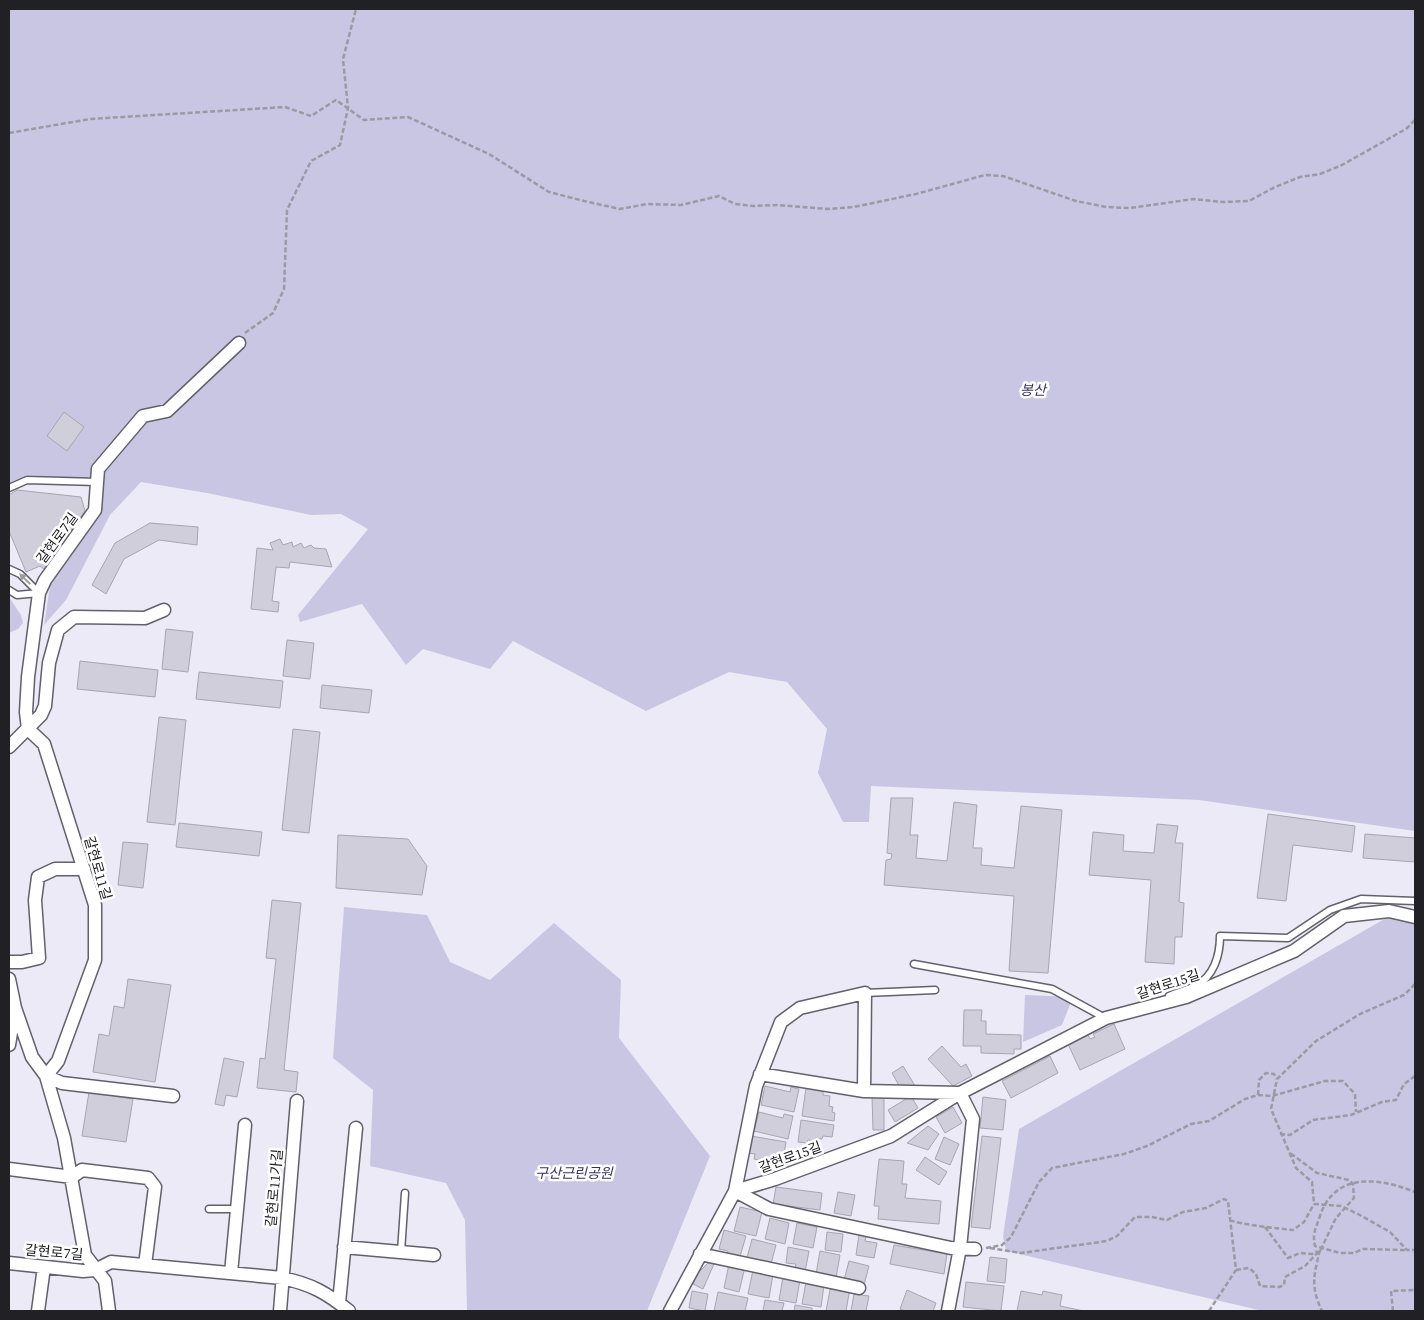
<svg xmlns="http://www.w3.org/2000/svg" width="1424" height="1320" font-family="'Source Serif 4','Noto Sans KR',serif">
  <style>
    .green { fill: #c9c6e4 }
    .building { fill: #d0cedb; stroke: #a6a5b1 }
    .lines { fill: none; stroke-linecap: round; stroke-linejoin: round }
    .lane-casing { stroke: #61606b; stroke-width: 9 }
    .street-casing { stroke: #61606b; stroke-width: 15 }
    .path { stroke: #9a9aa3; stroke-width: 2.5; stroke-dasharray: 5 2.5; stroke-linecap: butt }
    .lane { stroke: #fff; stroke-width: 6 }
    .street { stroke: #fff; stroke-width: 12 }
    .oneway { fill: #9b9b9d }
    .labels { text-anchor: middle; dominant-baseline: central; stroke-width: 5; stroke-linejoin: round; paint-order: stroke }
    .park-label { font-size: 14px; font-style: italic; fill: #393061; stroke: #fff }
    .street-label { font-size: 14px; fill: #212125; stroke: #fff }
  </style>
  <rect width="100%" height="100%" fill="#ebeaf6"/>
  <path class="green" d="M9,9h1406v822l-216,-31 -328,-14 -2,36h-26l-25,-49 9,-44 -40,-47 -58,-10 -83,39 -133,-70 -23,28 -67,-20 -17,16 -44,-61 -62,18 -2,-7 70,-86 -27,-15 -30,1 -104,-22 -66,-11 -31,33 -44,85 -22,25 7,-46 49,-69 -9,-31 -64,-4 -18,8z
    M9,597l12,18 2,8 -5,6 -9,4z
    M344,907l83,8 23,47 40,18 64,-57 67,57 -2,58 91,118 -63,155h-180l-2,-91 -19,-37 -76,-17 3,-76 -40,-32z
    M1388,917l27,7v387h-152l-257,-60 -3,-15 16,-107z
    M1025,995l48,2 -11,28 -39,17z"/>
  <path class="building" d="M64,412l20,15 -17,24 -20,-15z
    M17,490l64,7 4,14 -41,58 -4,-3 -14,6 -17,-41v-36z
    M150,523l48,4 -1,18 -38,-5 -35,19 -18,35 -14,-9 23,-42z
    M280,539l3,6 9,-3 1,5 8,-4 3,5 7,-3 3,3 12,1 6,18 -42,-5 -1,6 -13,-1 -4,34 7,1 -1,10 -27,-3 6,-61 16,2 -3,-7z
    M166,629l27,3 -5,40 -26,-3z
    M287,640l27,3 -4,36 -27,-3z
    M80,661l78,9 -3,27 -78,-8z
    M199,672l84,9 -3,27 -84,-9z
    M322,685l50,5 -3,23 -49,-5z
    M159,717l27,3 -11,105 -28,-3z
    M293,729l27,3 -11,101 -27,-3z
    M891,798h22l-3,37h8l-2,23 31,3 7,-59 23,3 -4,43h9l-1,17 33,3 7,-62 41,4 -14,163 -39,-2 5,-75 -130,-11 2,-25 5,-1 1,-5 -5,-1z
    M1268,814l87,12 -3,26 -59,-7 -7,56 -29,-3z
    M179,823l83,9 -3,24 -83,-9z
    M1157,824l21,2 -3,17h8l-4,59 5,1 -2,34h-7l-1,27 -29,-2 6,-82 -62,-5 4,-43 31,3 -1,16 31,2z
    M1365,834l50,4v24l-52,-4z
    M338,835l70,4 19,27 -5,29 -86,-7z
    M123,842l25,2 -5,44 -25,-3z
    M272,900l29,3 -17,167 14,2 -2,20 -39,-4 3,-30 5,1 11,-100 -10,-1z
    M128,979l43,6 -16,97 -62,-10 6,-38 10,2 5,-30 10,2z
    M964,1010h18l-1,11h5v13l35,1v14h-7v5l-33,-1v-7h-18z
    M1114,1024l11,25 -45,21 -12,-26 20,-9 2,4 5,-2 -2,-3z
    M942,1046l19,21 5,-3 6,12 -19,10 -25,-27z
    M1050,1056l8,17 -47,25 -9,-17z
    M224,1058l20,4 -7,35 -11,-2 -2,11 -9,-2z
    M903,1066l14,23h-16l-9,-16z
    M765,1086l25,6 1,-5 8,2 -5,23 -33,-7z
    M806,1088l17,3v4l7,1 -1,10 4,1 -1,5 3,1 -1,8 -32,-5z
    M89,1092l44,7 -7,43 -44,-6z
    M872,1096h12v34h-11z
    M911,1096l7,12 -23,14 -7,-12z
    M983,1097l23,3 -3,30 -23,-2z
    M953,1107l9,16 -17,10 -9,-16z
    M759,1112l24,6 1,-4 9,2 -5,23 -34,-8z
    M801,1120l33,5 -2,12 -9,-1 -1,3 -7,-1v3l-7,-1 -1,3 -9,-1z
    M928,1126l11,8 -11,16 -21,-7z
    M751,1136l35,6 -2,12 -4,-1v5l-6,-1v3l-5,-1 -2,3 -13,-3 1,-5 -7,-1z
    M982,1136l19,2 -11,91 -19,-2z
    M944,1137l15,7 -9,21 -15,-6z
    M925,1157l22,15 -8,13 -23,-15z
    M879,1159l25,2 -2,23h5l-2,14 36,3 -2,23 -61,-5 1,-13h-5z
    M776,1187l46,6 -2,17 -47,-6z
    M838,1192l17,3 -4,21 -17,-3z
    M740,1207l22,5 -6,24 -22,-5z
    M770,1218l19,5 -4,21 -20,-5z
    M797,1223l20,4 -4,21 -20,-4z
    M724,1230l22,6 -7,24 -13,-3 2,-6 -9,-2z
    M827,1232l16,2 -2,18 -16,-2z
    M859,1235l7,1 -1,5 12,2 -3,15 -18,-3z
    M752,1239l24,6 -5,19 -24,-6z
    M894,1245l53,9 -3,20 -54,-10z
    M788,1247l21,4 -4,21 -10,-2 1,-6 -10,-1z
    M820,1251l20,4 -4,23 -20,-4z
    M990,1257l17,2 -2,24 -18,-2z
    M849,1261l20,5 -5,19 -20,-5z
    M708,1263l6,1 -11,25 -10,-5 5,-11z
    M729,1264l16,3 -6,25 -15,-4z
    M753,1270l20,4 -4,24 -21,-4z
    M783,1277l17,3 -4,23 -17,-3z
    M806,1282l18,3 -3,22 -19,-3z
    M966,1282l38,4 -3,25 -38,-4z
    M831,1285l19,3 -4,23h-20z
    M907,1290l29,13 -3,8h-28l-5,-2z
    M692,1291l16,3 -3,17 -16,-3z
    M1021,1291l21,4 1,-4 19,4 -2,11 24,5h-67z
    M718,1292l30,6 -3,13h-31z
    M854,1294l15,2 -3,15h-15z
    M765,1300l19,3 -2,8h-19z
    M795,1305l17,3v3h-18z"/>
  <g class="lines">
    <defs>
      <path id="lane" d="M9,488l18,-8 70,2
        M9,569l11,5 19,19
        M9,590l8,5 22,-2
        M914,964l138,25 53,29
        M865,993l70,-3
        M1169,996c8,-4 18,-6 26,-10 19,-9 25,-31 25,-50l68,2 42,-28 31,-11 54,2
        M209,1209h28
        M401,1252l4,-59"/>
      <path id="street" d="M28,729l-2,-17 2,-35 11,-84 6,-13 50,-70 3,-41 45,-53 24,-5 72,-68
        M28,729l16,15 51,161v55l-37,101 -12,15
        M9,747l32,-32 4,-9 4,-43 9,-33 16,-13 71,1 19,-8
        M9,962h13l17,-4 -4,-58 3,-23 17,-8h29
        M9,979l6,29 -6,37
        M15,1008l17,49 14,19 18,62 21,117 20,26 4,30
        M760,1074l104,17 96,2 13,26 -13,129 -12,63
        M46,1076l16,7 111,13
        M864,1091l1,-98 -65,15 -19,14 -25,64 -21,105 34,18 182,39 24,1
        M9,1169l63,8
        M72,1177l10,-7 66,8 7,9 -10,78
        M344,1247l90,8
        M700,1254l159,34
        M9,1263l74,8 12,-1 16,-8 171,16c29,6 45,15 67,33
        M231,1273l14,-148
        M339,1303l17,-175
        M38,1311l6,-44
        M280,1311l17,-210
        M670,1311l65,-120 40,-12 116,-43 69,-43 146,-75 80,-21 108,-46 50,-35 45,-5 26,6"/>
    </defs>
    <use href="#lane" class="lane-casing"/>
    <use href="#street" class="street-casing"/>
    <path class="path" d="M9,133l81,-14 195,-12 26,9 25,-16 28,20 44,-3 81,37 60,38 35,9 36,8 27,-5 34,1 38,-9 16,8 18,2 24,-1 51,4 26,-2 62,-13 69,-19 18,1 73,25 30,6 24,1 64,-9 30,3 25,-1 26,-14 25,-10 20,-3 22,-9 64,-36 9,-9
      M245,333l28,-20 11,-24 3,-79 24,-49 29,-16 8,-37 -5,-49 13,-50
      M1415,984l-11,11 -44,19 -44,27 -39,38 -6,30 25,59 16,14 2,22 27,2 17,8 32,18 17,18h8
      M1258,1095l1,-15 7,-7 8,1 3,5
      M1280,1134l10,1 23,-15 38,-5 31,-13 14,-2 8,-16 11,-8
      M1230,1220c7,4 52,9 63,10l11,-8 10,-18
      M1265,1227l23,31 12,-5 12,1 5,-3
      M986,1248l16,-3 9,-8 28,-55 13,-14 72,-14 23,-8 44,-22 18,-3 36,-22 13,-4 14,1 53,-15h18l12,13 1,18
      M990,1248l31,5 86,-12 10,-5 18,-19h17l15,3 16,-8 23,-4 18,-9 4,2 8,69 -27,41
      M1320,1250c-6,25 -10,36 2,61
      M1405,1250l-42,-1 -9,4h-14l-25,-7c-3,-13 1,-18 5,-30 15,-45 60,-38 95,-24
      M1236,1270l13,-2 7,6 4,12 19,1 5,-2 1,-8 20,-11 16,-17 15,-31 18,-20 -1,-14 -4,-4 -32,-7 -27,-20
      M1393,1311l-2,-20 24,-1"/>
    <use href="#lane" class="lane"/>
    <use href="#street" class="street"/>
  </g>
  <defs><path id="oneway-solid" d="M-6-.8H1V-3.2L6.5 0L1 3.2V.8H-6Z" transform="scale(1.25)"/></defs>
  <use class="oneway" href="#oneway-solid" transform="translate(25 579) rotate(-136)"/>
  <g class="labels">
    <g class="park-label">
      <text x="1033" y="390">봉산</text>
      <text x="574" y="1173">구산근린공원</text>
    </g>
    <g class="street-label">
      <text transform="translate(57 538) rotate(-54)">갈현로7길</text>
      <text transform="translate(98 868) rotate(74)">갈현로11길</text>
      <text transform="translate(1168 984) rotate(-18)">갈현로15길</text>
      <text transform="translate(790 1157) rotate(-20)">갈현로15길</text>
      <text transform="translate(274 1188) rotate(-85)">갈현로11가길</text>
      <text transform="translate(54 1252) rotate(5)">갈현로7길</text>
    </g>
  </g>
  <rect width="1424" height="1320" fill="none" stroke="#212125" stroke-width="20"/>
</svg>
